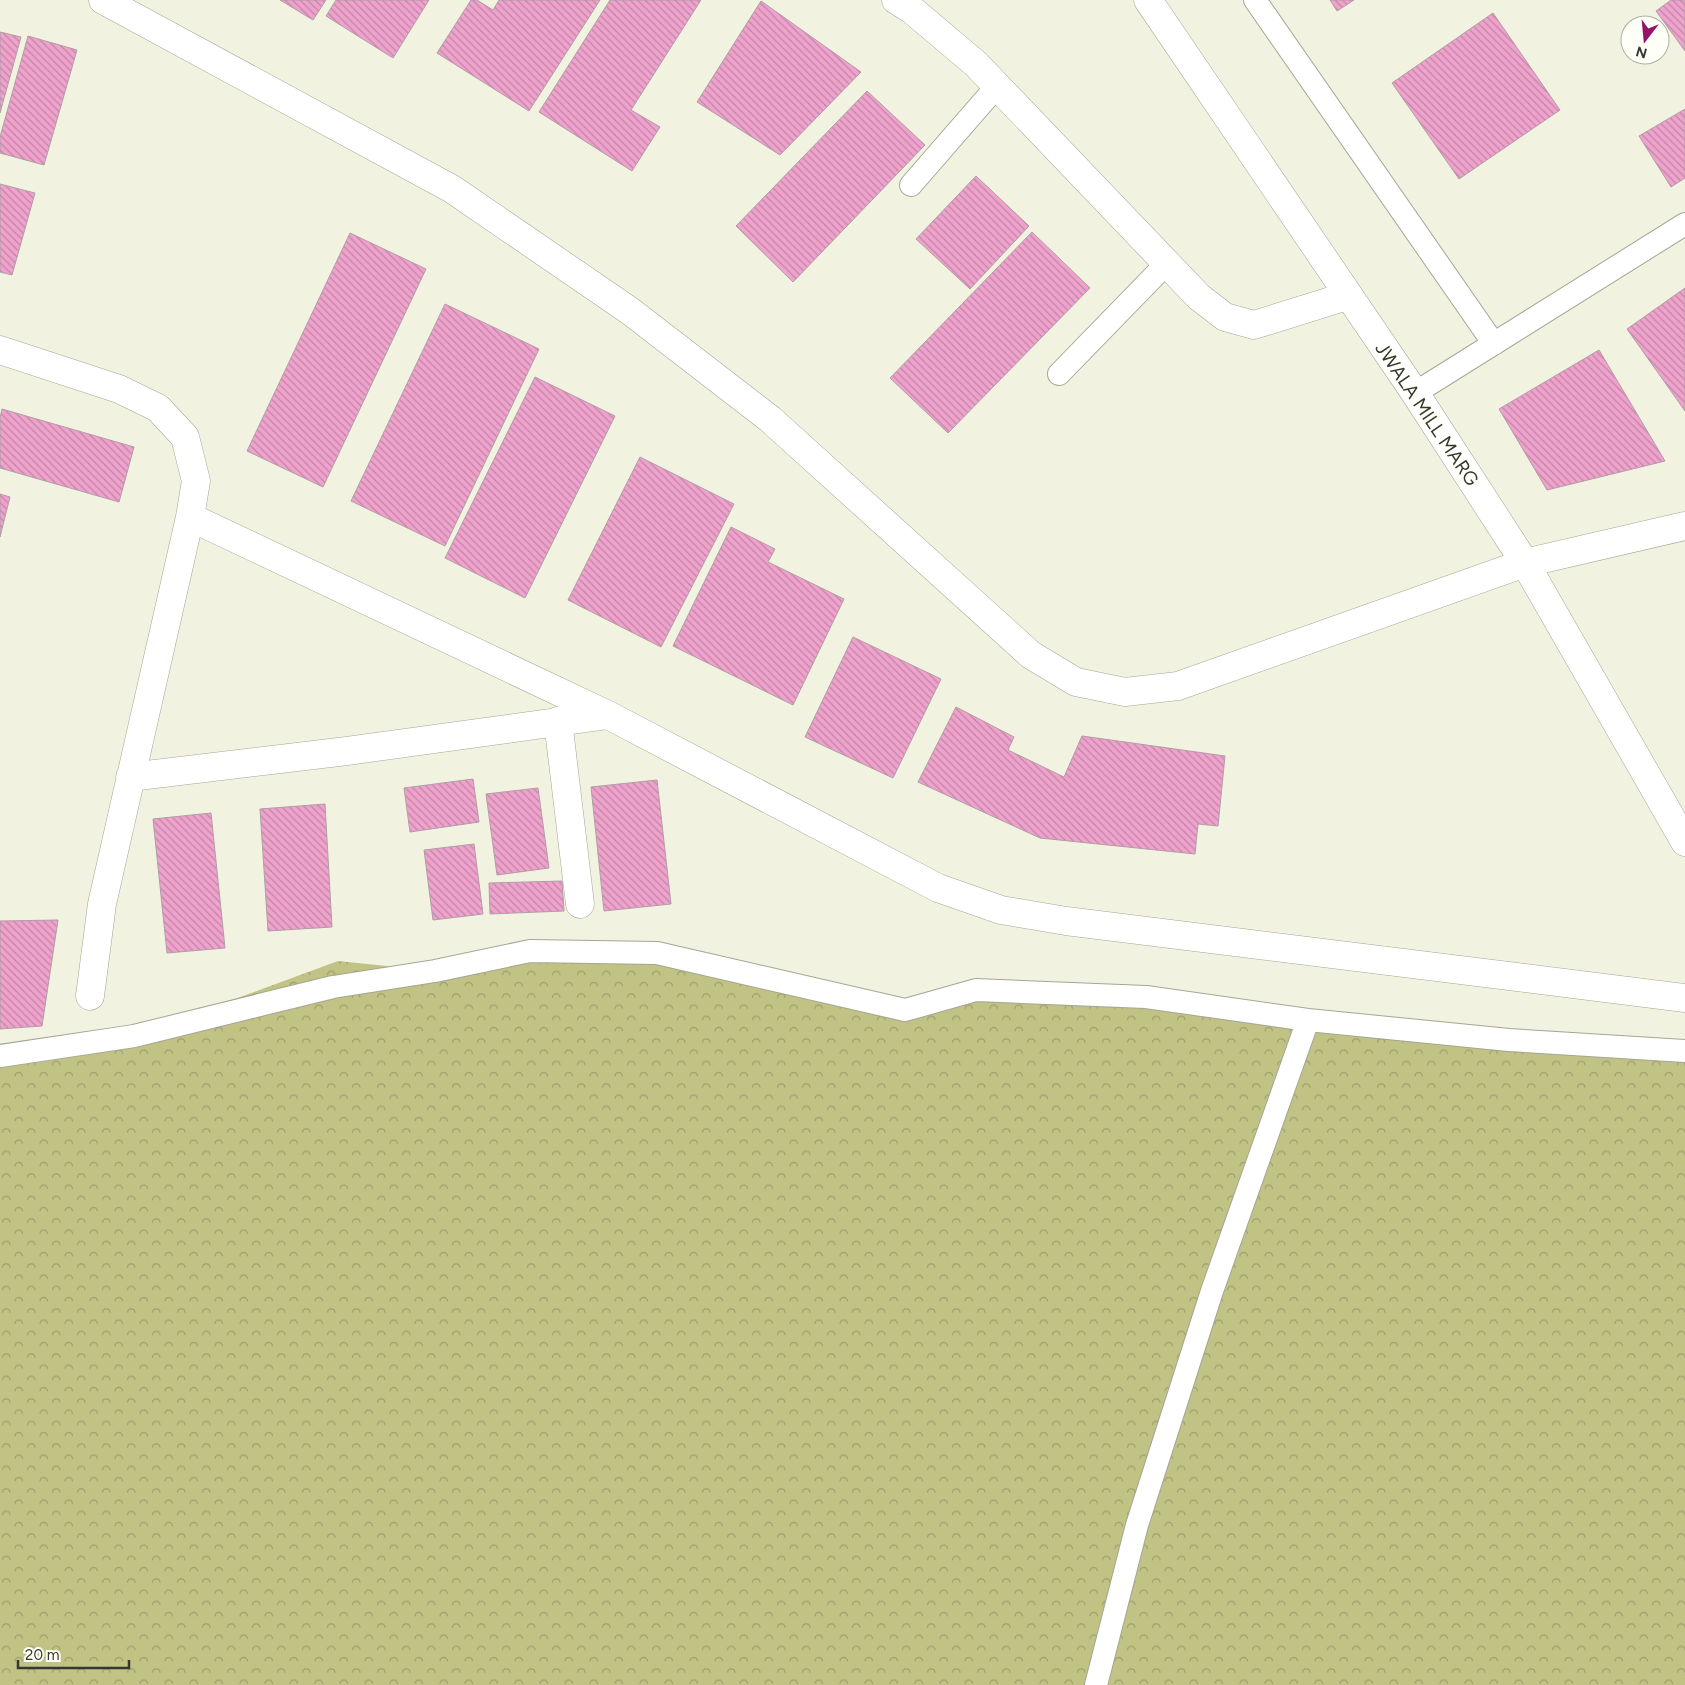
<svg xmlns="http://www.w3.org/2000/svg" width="1685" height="1685" font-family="Figtree,sans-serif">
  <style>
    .forest { fill: url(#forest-crowns) }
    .building { fill: url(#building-back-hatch); stroke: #b09ea7 }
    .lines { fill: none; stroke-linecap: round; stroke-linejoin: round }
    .lane-casing { stroke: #a5a694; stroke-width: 24 }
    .street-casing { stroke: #a5a694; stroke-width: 29 }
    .secondary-casing { stroke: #a5a694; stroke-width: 29 }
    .lane { stroke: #fff; stroke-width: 22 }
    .street { stroke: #fff; stroke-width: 28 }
    .secondary { stroke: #fff; stroke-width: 28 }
    .labels { text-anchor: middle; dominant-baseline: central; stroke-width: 4.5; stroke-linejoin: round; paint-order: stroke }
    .street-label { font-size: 19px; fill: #373730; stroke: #fefff7 }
  </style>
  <defs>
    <pattern id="forest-crowns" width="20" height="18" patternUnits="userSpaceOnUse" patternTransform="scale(1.25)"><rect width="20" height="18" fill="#c0c384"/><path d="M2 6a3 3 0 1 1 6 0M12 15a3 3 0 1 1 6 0" fill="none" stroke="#9d9f6c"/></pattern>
    <pattern id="building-back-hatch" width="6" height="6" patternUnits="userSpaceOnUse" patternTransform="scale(1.25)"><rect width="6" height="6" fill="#efa2cc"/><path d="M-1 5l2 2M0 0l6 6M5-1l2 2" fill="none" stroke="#c285a6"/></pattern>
  </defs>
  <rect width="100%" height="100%" fill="#f1f3e0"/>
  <path class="forest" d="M530,951l127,2 248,57 71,-20 709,61v634h-1685v-629l134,-20 204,-75 97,10z"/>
  <path class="building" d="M280,0h46l-13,20z
    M336,0h93l-36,58 -67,-42z
    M471,0h6l16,10 6,-10h101l-71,111 -92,-58z
    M610,0h91l-70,110 29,17 -28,44 -93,-59z
    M1330,0h24l-17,11z
    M1671,0h14v51l-29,-40z
    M761,1l100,71 -81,83 -83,-53z
    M1493,13l67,97 -101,69 -67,-96z
    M0,32l21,5 -21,76z
    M28,36l49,14 -33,115 -44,-12v-16z
    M867,91l58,54 -132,137 -57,-56z
    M1685,109v69l-14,9 -32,-51z
    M976,176l53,50 -59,63 -54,-50z
    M0,184l35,9 -23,82 -12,-3z
    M1032,232l58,56 -142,145 -58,-55z
    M350,233l76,36 -103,218 -76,-36z
    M1685,288v123l-58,-82z
    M445,304l94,45 -94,197 -94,-45z
    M1599,350l66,111 -118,29 -48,-81z
    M535,377l80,39 -90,182 -80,-40z
    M2,409l132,38 -15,55 -119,-34v-50z
    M640,457l94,47 -73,143 -93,-47z
    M0,494l10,3 -10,40z
    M731,527l44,22 -7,13 76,37 -51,106 -120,-59z
    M853,637l88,42 -48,99 -88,-41z
    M956,707l58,30 -6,13 56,27 18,-41 143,20 -7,70 -20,-2 -3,30 -155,-16 -122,-56z
    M473,779l6,43 -69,10 -6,-44z
    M657,780l14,124 -67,7 -13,-124z
    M538,788l11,80 -52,7 -11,-81z
    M325,804l7,123 -64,4 -8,-122z
    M211,813l14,135 -58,5 -14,-134z
    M474,844l9,70 -50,6 -9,-70z
    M562,881l2,30 -74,3 -1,-31z
    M58,920l-16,106 -42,3v-108z"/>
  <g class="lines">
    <defs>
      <path id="lane" d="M1255,0l239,344
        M911,185l86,-99
        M1059,374l107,-110
        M1415,393l270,-169
        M0,1056l134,-20 199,-49 102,-16 95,-20 127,2 248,57 71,-20 170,7 162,23 201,20 176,11
        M1096,1685l41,-160 75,-234 96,-271"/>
      <path id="street" d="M103,0l349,189 178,122 140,108 261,236 45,27 49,10 53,-6 347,-123 160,-37
        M896,0l16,10 64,54 223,233 26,20 29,8 93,-29
        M0,350l119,39 39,19 27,29 11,44 -6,36 -88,387 -12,92
        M190,517l418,198 330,173 63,22 65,11 619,77
        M558,721l22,183
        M130,777l217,-26 261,-36"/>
      <path id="secondary" d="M1148,0l267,393 110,170 160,279"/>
    </defs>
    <use href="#lane" class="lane-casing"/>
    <use href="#street" class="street-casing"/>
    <use href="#secondary" class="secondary-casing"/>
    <use href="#lane" class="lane"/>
    <use href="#street" class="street"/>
    <use href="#secondary" class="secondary"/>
  </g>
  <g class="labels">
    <g class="street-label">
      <text transform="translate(1427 414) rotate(56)">JWALA MILL MARG</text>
    </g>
  </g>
  <g transform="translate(1645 40) rotate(196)"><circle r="24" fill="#fefff7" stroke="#aeafa7"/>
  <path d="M0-4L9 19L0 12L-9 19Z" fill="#95136c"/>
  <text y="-8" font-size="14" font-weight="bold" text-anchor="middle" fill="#373730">N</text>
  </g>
  <path d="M18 1660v8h111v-8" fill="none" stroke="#373730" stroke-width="2.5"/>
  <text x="25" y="1660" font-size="15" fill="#373730" stroke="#fefff7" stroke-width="4" paint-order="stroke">20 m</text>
</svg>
